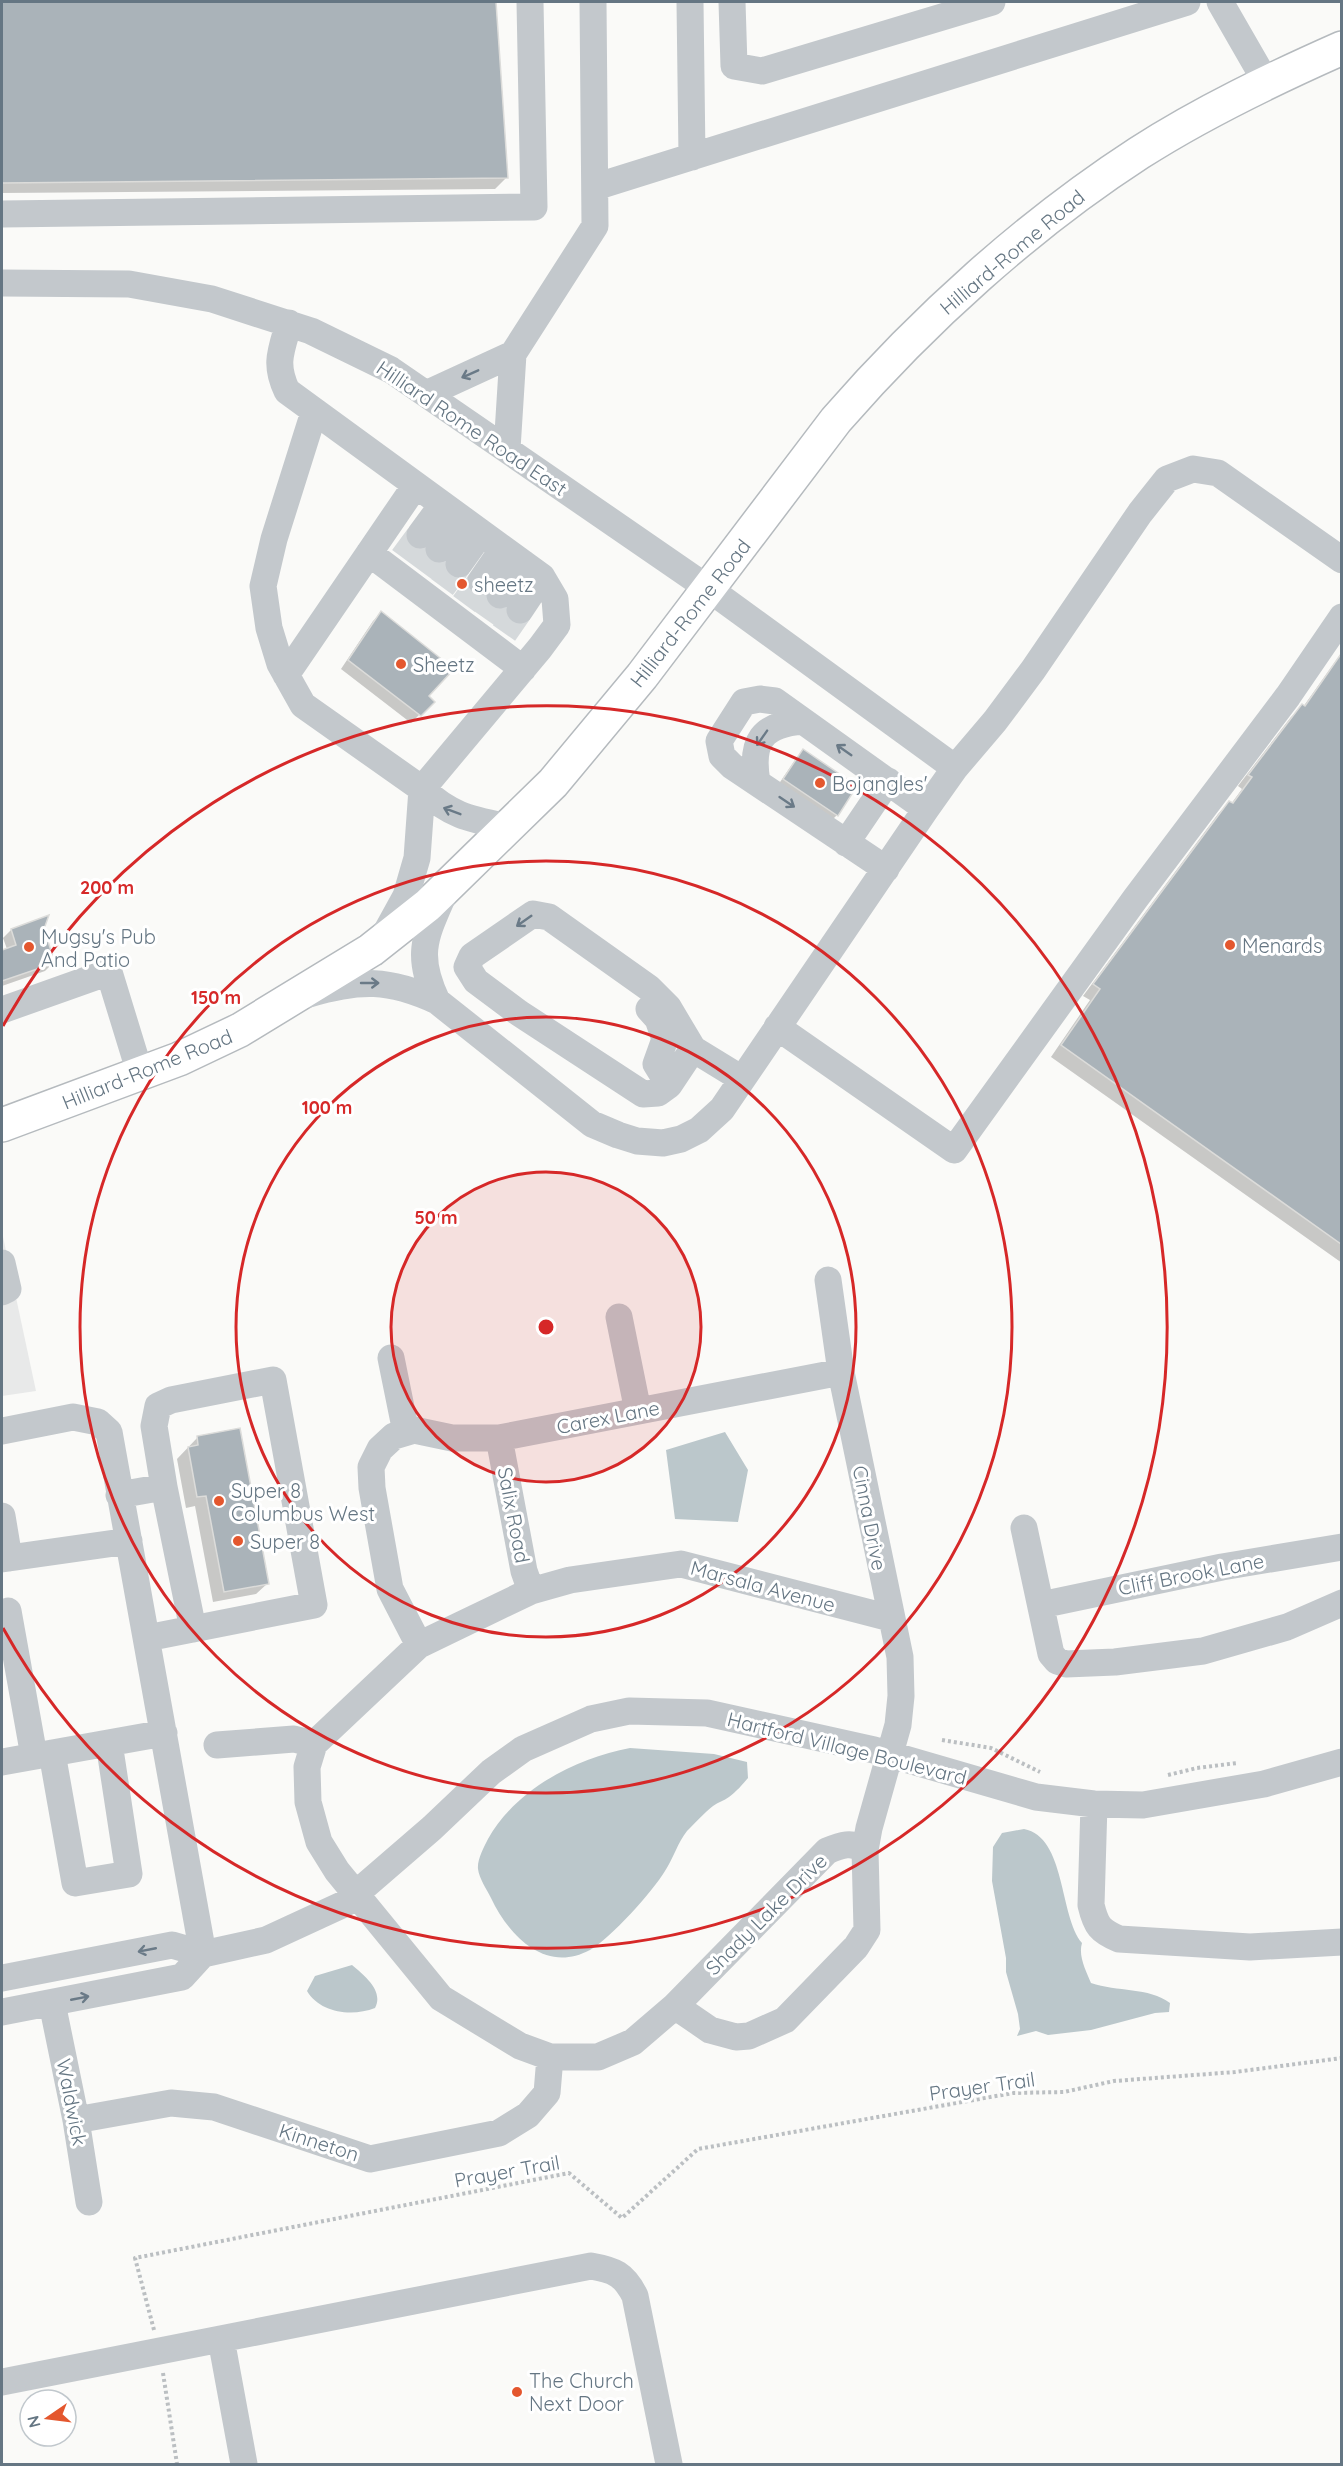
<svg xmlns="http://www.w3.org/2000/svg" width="1343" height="2466" font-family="Quicksand,sans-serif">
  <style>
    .built { fill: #e8e9e9 }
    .water { fill: #bbc7cb }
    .shadow { fill: #0003 }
    .building { fill: #aab3b9; stroke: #dcdcda; stroke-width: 1.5 }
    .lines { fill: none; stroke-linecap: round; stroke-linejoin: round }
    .minor-tunnel { stroke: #d5d9db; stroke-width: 27; stroke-dasharray: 27 14; stroke-linecap: butt }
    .major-casing { stroke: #b5babe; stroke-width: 36 }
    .path { stroke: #bbbfc2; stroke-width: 4; stroke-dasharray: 3 3; stroke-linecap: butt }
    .minor { stroke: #c3c8cc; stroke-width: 27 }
    .major { stroke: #fff; stroke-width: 33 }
    .oneway { stroke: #6a7a87 }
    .ring { fill: none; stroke: #d62828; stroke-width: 3 }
    .poi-dot { fill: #e4572e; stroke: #fff; stroke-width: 2 }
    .labels { text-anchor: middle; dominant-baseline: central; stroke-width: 6; stroke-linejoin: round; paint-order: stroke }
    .street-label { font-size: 20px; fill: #657683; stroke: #fff }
    .poi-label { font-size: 20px; fill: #657683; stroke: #fff; text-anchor: start }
    .centre { fill: #d62828; stroke: #fff; stroke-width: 3 }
    .ring-label { font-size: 18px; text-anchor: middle; font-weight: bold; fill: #d62828; stroke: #fff; stroke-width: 6; stroke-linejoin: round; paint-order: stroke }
  </style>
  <rect width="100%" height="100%" fill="#fafaf8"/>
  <path class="built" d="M2,1232l34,159 -34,5z"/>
  <path class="water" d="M725,1432l23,38 -10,52 -63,-3 -9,-69z
    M630,1748l84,6 33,8 1,16c-5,6 -12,14 -19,19 -5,4 -11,5 -16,9 -9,7 -18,17 -26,25 -9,11 -14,28 -22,40 -12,20 -55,68 -75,79 -45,24 -81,-14 -99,-52 -4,-8 -12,-20 -13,-29 -1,-9 6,-22 10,-30 28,-50 88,-81 142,-91z
    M1024,1829c42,8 35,86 58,114 -4,13 4,28 9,40 26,9 58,4 79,20l-1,9 -14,1 -64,17 -43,5 -12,-4 -19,5 3,-7 -2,-15 -12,-42v-14l-14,-77 1,-34 9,-14z
    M352,1965c13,11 32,26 23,43 -23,9 -55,5 -68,-17l8,-15z"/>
  <path class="shadow" d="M2,2h492l12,176 -11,11 -493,4z
    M381,613l46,83 5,6 -21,21 -70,-54 32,-48z
    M1342,652v611l-291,-206 39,-57 -7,-4 135,-182 11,-12 2,2 11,-15 -4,-3 53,-69 12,-10z
    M803,751l34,64 -8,8 -53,-35 19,-28z
    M11,930l42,33 -8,8 -43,15v-35l5,-2 -4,-11z
    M198,1437l70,146 -12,11 -43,8 -18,-96 -9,2 -9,-49z"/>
  <path class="building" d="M2,2h494l12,176 -506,5z
    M381,611l73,58 -25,27 6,6 -14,14 -73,-56z
    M1341,654v590l-280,-199 39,-56 -7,-5 136,-183 4,2 19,-26 -4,-2 54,-71 3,2z
    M803,749l54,37 -19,30 -55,-37z
    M49,915l-5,14 11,34 -53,18v-31l14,-5 -5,-16z
    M240,1428l29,156 -45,8 -18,-96 -9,1 -9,-50 10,-2 -1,-9z"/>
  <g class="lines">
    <path class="minor-tunnel" d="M403,558l17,-23
      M422,572l17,-23
      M442,587l17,-23
      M464,604l17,-23
      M484,618l16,-23
      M504,633l16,-23"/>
    <defs>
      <path id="major" d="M2,1125l177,-66 61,-29 131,-80 57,-45 125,-122 89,-107 194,-256c87,-100 192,-195 303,-267 64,-41 133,-74 203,-105"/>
    </defs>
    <use href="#major" class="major-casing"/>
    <path class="path" d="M942,1740l49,8 49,24
      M1168,1775l29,-7 40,-5
      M154,2330l-19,-72 434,-85 53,45 76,-69 315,-56 51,-1 50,-11 121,-9 107,-14
      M163,2373l14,91"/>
    <path class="minor" d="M690,2l2,155
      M732,2l2,64 28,5 230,-69
      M1220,2l46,80
      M595,187l592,-185
      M2,214l532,-7 -4,-205
      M2,283l127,1 83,15 99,32 80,39 318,219 246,179
      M289,323c-8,28 -15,41 -2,68l255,186 13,22 2,26 -17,23 -118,141 -119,-84 -23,-41 -11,-36 -6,-42 11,-47 40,-127
      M426,394l87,-40
      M507,449l6,-95 82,-128 -2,-224
      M420,535l22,-30
      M439,549l22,-30
      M369,553l154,116
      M459,564l22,-31
      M481,581l22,-32
      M500,595l23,-32
      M520,610l22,-33
      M286,675l129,-189
      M757,782c-7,-41 5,-57 45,-61
      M846,843l42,-62
      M886,869l-154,-103 -10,-10 -3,-15 25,-39 16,-3 15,2 151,108
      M384,936l22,-40 11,-38 5,-69c29,27 48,30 86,38
      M309,994c51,-15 80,-15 128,7l155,123 26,11 19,6 26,2 18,-4 18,-9 23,-21 204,-300 29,-41 40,-47 38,-51 107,-157 27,-34 26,-10 25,4 124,87
      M437,1001c-23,-48 -11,-66 9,-112
      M649,1009l9,10 7,20 -9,25 13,21
      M2,1010l107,-38 31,101
      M777,1027l177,123 181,-251 153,-203 54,-79
      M693,1049l-24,36 -11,8 -15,1 -124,-81 -43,-32 -9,-14 5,-11 61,-42 16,3 100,71 19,19 25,42 49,30
      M2,1263l6,26 -6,3
      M619,1317l19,94
      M391,1358l15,74
      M2,1431l71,-14 25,5 11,10 94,522
      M499,1438l25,133 7,20
      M164,1487l29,142
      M119,1495l45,-8 -10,-61 4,-20 13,-6 102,-20 41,225 -167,33
      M2,1516l7,42
      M1024,1528l27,126 6,7 9,3 49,-2 88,-11 84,-24 55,-24
      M2,1559l127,-18
      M1041,1605l181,-38 120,-20
      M8,1611l26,145
      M419,1645l-29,-56 -18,-101 -1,-21 9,-18 14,-13 20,-6 38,8h47l342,-66
      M217,1745l77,-6 20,5
      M52,1753l23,130 54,-9 -20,-131
      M2,1762l162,-29
      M1094,1804l-3,101c5,21 9,26 28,34l131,8 92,-5
      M865,1850c-13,-9 -24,-5 -38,1l-152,155 -42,36 -35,15h-48l-30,-11 -79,-48 -104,-127 -18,-29 -11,-40 -1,-35 7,-23 105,-99 112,-54 39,-11 111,-16 209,54
      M2,1978l170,-33 31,9 63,-14 78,-36 88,-76 59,-56 32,-23 68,-30 38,-8 78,2 167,37 162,47 58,7 49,1 121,-21 78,-22
      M52,2003l24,117 13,82
      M675,2006l35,24 26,7 13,-1 36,-16 71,-73 11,-17 -2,-80 4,-22 29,-103 3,-29 -1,-39 -59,-285 -13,-92
      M2,2012l180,-35 21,-23
      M76,2120l95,-17 43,4 156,52 129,-26 29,-18 19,-22 3,-36
      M221,2339l23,125
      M2,2382l589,-116c23,4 33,8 44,30l34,168"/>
    <use href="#major" class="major"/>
  </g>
  <defs><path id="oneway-shaft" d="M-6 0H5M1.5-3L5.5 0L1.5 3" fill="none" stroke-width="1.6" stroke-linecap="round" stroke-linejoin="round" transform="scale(1.5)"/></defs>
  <g class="oneway">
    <use href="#oneway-shaft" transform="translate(470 374) rotate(156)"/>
    <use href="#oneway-shaft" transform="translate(762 738) rotate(125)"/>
    <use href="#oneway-shaft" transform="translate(844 750) rotate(-145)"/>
    <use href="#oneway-shaft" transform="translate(787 802) rotate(34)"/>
    <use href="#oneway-shaft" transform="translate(452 811) rotate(-159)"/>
    <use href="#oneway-shaft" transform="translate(524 921) rotate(145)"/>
    <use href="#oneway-shaft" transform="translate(370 983)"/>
    <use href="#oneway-shaft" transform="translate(147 1950) rotate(169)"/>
    <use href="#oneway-shaft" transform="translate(80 1998) rotate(-11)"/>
  </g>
  <circle cx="546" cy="1327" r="155" fill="#d62828" fill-opacity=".12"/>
  <g class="ring">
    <circle cx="546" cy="1327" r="155"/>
    <circle cx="546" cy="1327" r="310"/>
    <circle cx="546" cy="1327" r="466"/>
    <path d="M3 1026A621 621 0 1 1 3 1628"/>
  </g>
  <g class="poi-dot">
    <circle cx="462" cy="584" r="6"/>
    <circle cx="401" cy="664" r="6"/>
    <circle cx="820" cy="783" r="6"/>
    <circle cx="1230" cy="945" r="6"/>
    <circle cx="29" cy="947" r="6"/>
    <circle cx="219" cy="1501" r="6"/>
    <circle cx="238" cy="1541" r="6"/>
    <circle cx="517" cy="2392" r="6"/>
  </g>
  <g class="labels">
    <g class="street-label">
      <text transform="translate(1012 252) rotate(-40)">Hilliard-Rome Road</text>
      <text transform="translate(472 428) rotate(34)">Hilliard Rome Road East</text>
      <text transform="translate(690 613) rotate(-52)">Hilliard-Rome Road</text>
      <text transform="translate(147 1069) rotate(-22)">Hilliard-Rome Road</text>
      <text transform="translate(608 1417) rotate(-11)">Carex Lane</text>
      <text transform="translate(514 1515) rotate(79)">Salix Road</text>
      <text transform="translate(870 1518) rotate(79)">Cinna Drive</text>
      <text transform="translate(1191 1574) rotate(-11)">Cliff Brook Lane</text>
      <text transform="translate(763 1586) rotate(15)">Marsala Avenue</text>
      <text transform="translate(847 1748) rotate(14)">Hartford Village Boulevard</text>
      <text transform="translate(766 1914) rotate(-45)">Shady Lake Drive</text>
      <text transform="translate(982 2086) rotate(-8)">Prayer Trail</text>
      <text transform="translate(72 2102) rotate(79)">Waldwick</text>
      <text transform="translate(319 2142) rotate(18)">Kinneton</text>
      <text transform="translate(507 2171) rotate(-10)">Prayer Trail</text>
    </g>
    <g class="poi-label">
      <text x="474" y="584">sheetz</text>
      <text x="413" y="664">Sheetz</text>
      <text x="832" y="783">Bojangles'</text>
      <text x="41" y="936">Mugsy's Pub<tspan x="41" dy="23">And Patio</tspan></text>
      <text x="1242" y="945">Menards</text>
      <text x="231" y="1490">Super 8<tspan x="231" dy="23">Columbus West</tspan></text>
      <text x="250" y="1541">Super 8</text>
      <text x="529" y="2380">The Church<tspan x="529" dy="23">Next Door</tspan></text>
    </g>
  </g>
  <circle cx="546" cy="1327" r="9" class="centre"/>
  <g class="ring-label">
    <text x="107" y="894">200 m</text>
    <text x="216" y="1004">150 m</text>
    <text x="327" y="1114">100 m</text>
    <text x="436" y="1224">50 m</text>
  </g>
  <rect width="1343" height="2466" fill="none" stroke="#657683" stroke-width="6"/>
  <g transform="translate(48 2418) rotate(256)"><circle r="28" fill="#ffffff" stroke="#c1c8cd" stroke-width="1.5"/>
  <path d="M0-4.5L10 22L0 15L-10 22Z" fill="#e4572e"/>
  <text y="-9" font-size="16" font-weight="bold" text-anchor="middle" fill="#657683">N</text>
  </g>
</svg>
